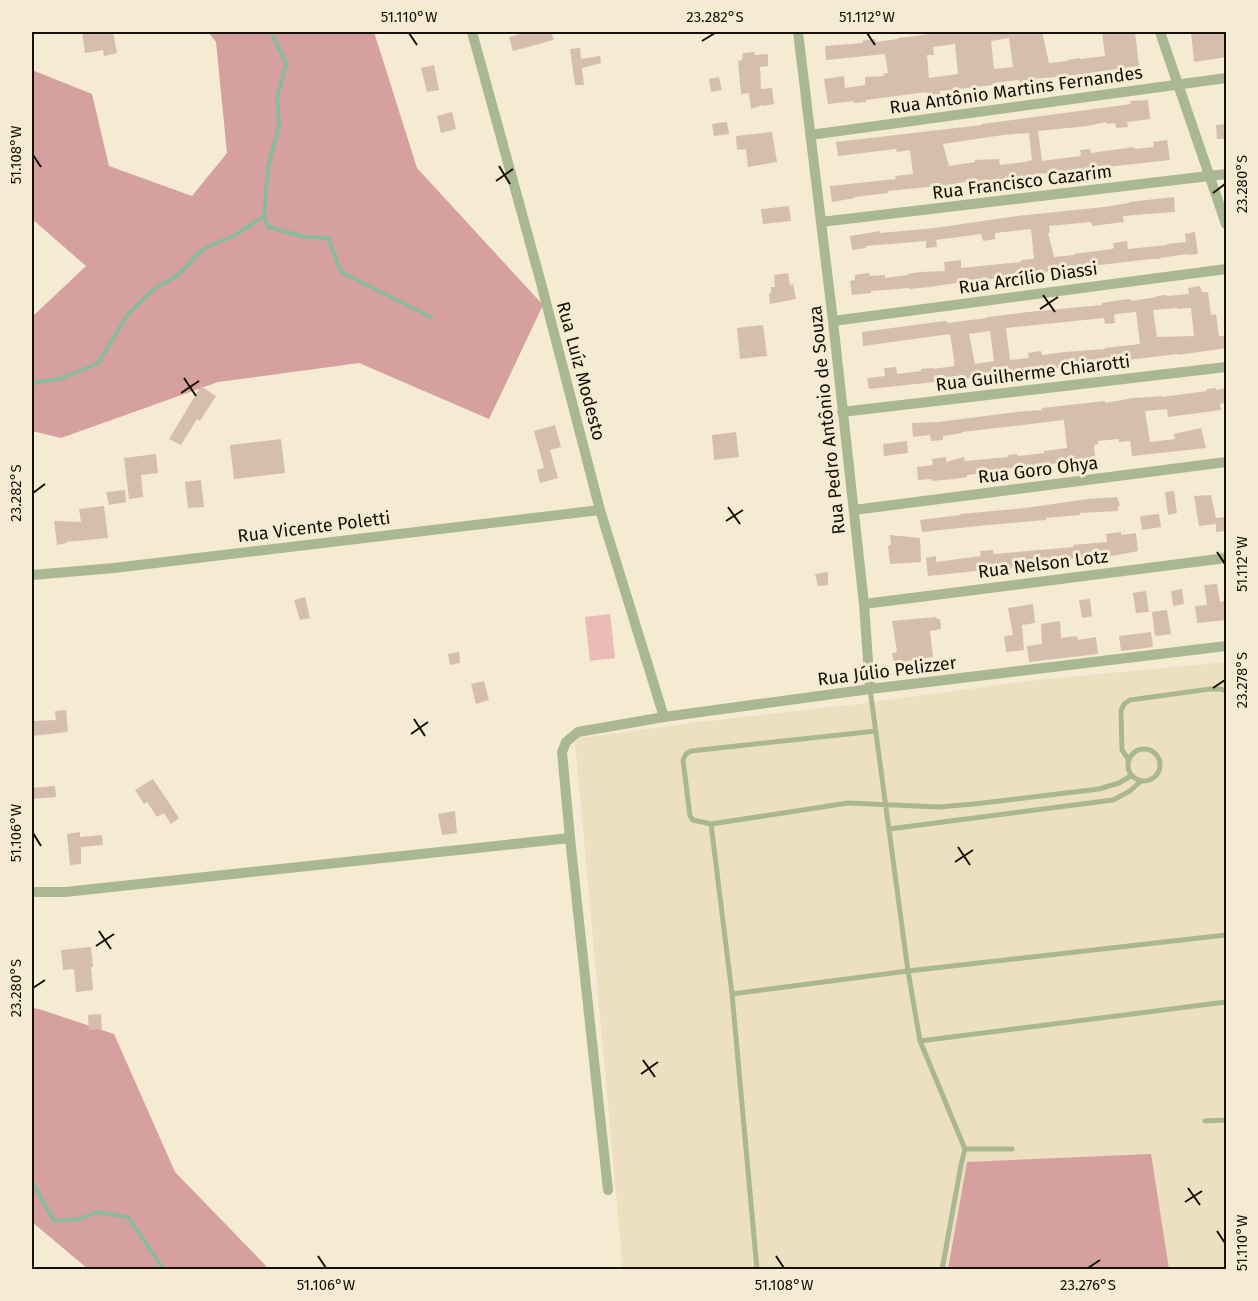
<svg xmlns="http://www.w3.org/2000/svg" width="1258" height="1301" font-family="'Fira Sans',sans-serif">
  <style>
    .built { fill: #ece0c0 }
    .green { fill: #ebbbb8 }
    .forest { fill: #d5a09e }
    .lines { fill: none; stroke-linecap: round; stroke-linejoin: round }
    .stream { stroke: #8bba9f; stroke-width: 4 }
    .building { fill: #d5beae; fill-rule: evenodd }
    .lane { stroke: #aab892; stroke-width: 5 }
    .street { stroke: #aab892; stroke-width: 10 }
    .ticks { fill: none; stroke: #151109; stroke-width: 2 }
    .labels { text-anchor: middle; dominant-baseline: central; stroke-width: 6; stroke-linejoin: round; paint-order: stroke }
    .street-label { font-size: 18px; fill: #151109; stroke: #f5ebd2 }
    .neatline { fill: none; stroke: #151109; stroke-width: 2 }
    .ticks-label { font-size: 15px; text-anchor: middle; fill: #151109 }
  </style>
  <rect width="100%" height="100%" fill="#f5ebd2"/>
  <path class="built" d="M1226,662v607h-57l-19,-115 -183,9 -19,106h-326l-1,-22 -46,-505 5,-4 119,-16 159,-18 179,-24z"/>
  <path class="green" d="M610,614l5,44 -25,3 -5,-44z"/>
  <path class="forest" d="M208,32h166l43,136 126,137 -54,114 -130,-56 -141,19 -157,56 -29,-7v-114l54,-51 -54,-47v-149l60,24 17,72 83,30 35,-43 -11,-111z
    M32,1008l7,1 75,25 61,138 94,97h-181l-56,-47z
    M1151,1154l18,115h-221l19,-107z"/>
  <g class="lines">
    <path class="stream" d="M264,216l4,11 37,10 23,1 13,34 90,45
      M32,383l31,-5 35,-15 30,-49 26,-25 24,-14 25,-26 32,-14 29,-19 4,-50 11,-39 -2,-29 9,-35 -15,-31
      M32,1182l22,39 25,-2 18,-7 31,5 36,53"/>
  </g>
  <path class="building" d="M82,32h31l4,21 -13,3 -1,-6 -18,3z
    M529,32h22l3,8 -41,11 -4,-14z
    M947,32h95l7,31 19,-2 -1,-1 13,-2v1l25,-3 -3,-24h33l4,34 -72,10 -35,3v5l-12,1 -1,-5 -25,3v2l-54,6v3l-13,1v-3l-61,8v2l-12,1v-2l-26,3 -4,-25 20,-3 1,12 20,-3v-8l19,-1 -1,-2 5,-1 -3,-19 -59,6 -1,-14 38,-3 -1,-2 13,-2 1,3 22,-3v-1zM1009,38l4,29 -19,2 -3,-28zM955,44l3,30 -29,4 -2,-23h7l-1,-8z
    M1191,32h35l1,25 -33,5z
    M580,48l1,11 19,-3 1,7 -19,5 2,17h-9l-5,-36z
    M754,52l1,3 13,-1v12l-8,1 1,22 11,-1 2,16 -11,2 -1,-1 -11,4 -2,-16 -8,1 -3,-33 4,-1 1,-7z
    M434,65l5,25 -12,2 -6,-24z
    M719,77l3,13 -11,2 -2,-13z
    M1148,100l2,19 -23,3 1,5 -12,1 -1,-5 -8,1 -1,-2 -18,4 -50,5 4,30 39,-5 -1,-6 10,-1 1,4 43,-6v2l20,-2 -1,-5 14,-2 3,20 -125,14v-1l-37,6 -38,4v-2l-22,4 -60,6v2l-33,4v1l-23,4 -2,-16 66,-7 -1,-3 18,-2 -3,-24 -13,2 -1,-3 -58,7 -2,-14 146,-17v-1l149,-20 -1,-3zM1029,133l3,27 -8,2 -24,3 -1,-6 -24,1v2l-26,4 -6,-22 60,-9z
    M452,112l4,17 -15,4 -4,-17z
    M727,122l2,12 -15,2 -2,-12z
    M1227,124v15h-10l-1,-14z
    M772,132l5,30 -29,5 -2,-18 -9,1 -1,-14z
    M1174,197l1,15 -52,4 1,6 -32,4 -1,-4 -42,4 1,7h-2l6,24 20,-2v-1l38,-5 2,-1 -1,-5 14,-2 1,8 39,-4v-1l19,-2 -1,-8 10,-2 3,22 -11,1v-1l-27,4v1h-10l-58,7 -23,3 1,1 -12,2v-2l-55,8v-1l-18,3 -1,-1 -21,2v1l-33,5 -21,2v-1l-38,3v2l-19,2 -2,-14 5,-1v-5l14,-2 1,3 15,-1v3l23,-3v-1l12,-2 25,-1 -1,-9 17,-2v8l60,-6v-2l13,-1 -3,-30 -36,4v6l-12,2 -2,-7 -45,6 1,7 -11,1v-7l-60,5v2l-14,2 -2,-14 30,-5v2l55,-5 82,-12 87,-9 25,-4v-1z
    M789,206l2,15 -28,3 -2,-15z
    M788,273l2,12 3,-1 3,15 -26,5 -1,-11h2v-6h4l-1,-12z
    M1200,286l2,6h6l3,23 5,-1 3,22h8v12l-49,7v-1l-168,20 -141,15 -2,-11 18,-2 -1,-8 12,-1 1,7 24,-3v-2l12,-1v1l21,-3v-6l-4,-26 -87,12 -1,-14 75,-10 10,-1v2l40,-5v-1l41,-5 74,-7v-2l19,-3 10,-1v2l26,-4 -1,-1 10,-1 1,1 22,-2 -1,-6zM1178,308v1l13,-1 3,28 -37,1 -4,-27zM1136,312l4,32 -35,4v1l-40,3 -23,3 -1,-4 -13,2 1,5 -19,2 -4,-32 98,-10 1,6 10,-1 -1,-8 2,-1zM990,331l4,30 -19,3 -6,-30z
    M763,325l4,31 -27,3 -3,-31z
    M201,386l15,10 -16,25 -3,-2 -16,26 -12,-6z
    M1216,388v2l11,-2v15l-7,1 1,6 -53,7 -1,-8 -22,2 5,31 25,-3 -1,-5 27,-6 5,20 -74,8 -2,-15 -11,1v-3l-21,2v3l-4,1 1,11h-3l1,4 -52,5 1,2 -19,2v-2l-23,2v2l-33,4v2l-13,2 -22,2 -1,-2 -13,1 -1,-13 16,-2 -1,-6 14,-2v5l18,-5 1,4 43,-4v-2l9,-1 1,2 26,-3v-2l23,-3 -3,-28 -102,12v1l-19,3v4l-12,1 -1,-6 -17,2 -1,-14 27,-1 77,-10 26,-2v-2l63,-7v2l28,-5 29,-2v1l45,-6 -1,-2z
    M555,425l6,22 -11,3 8,28 -18,5 -3,-13 7,-2 -10,-37z
    M736,432l3,25 -25,3 -2,-25z
    M281,439l4,34 -51,6 -4,-34z
    M907,441l1,12 -24,3 -1,-12z
    M156,454l2,19 -17,2 2,22 -14,2 -5,-41z
    M201,480l3,27 -16,1 -3,-26z
    M125,490l1,12 -17,3 -3,-13z
    M1174,491l3,22 -9,2 -3,-23z
    M1211,495l5,23 11,-1v14l-11,1v-8l-17,2 -5,-30z
    M1117,497l3,9h-2v5l-38,2v2l-34,3v2l-58,5 -66,7 -2,-12 40,-5v-1l65,-6 63,-9z
    M104,506l4,32 -42,4v1l-9,2 -3,-24 27,1 -2,-13z
    M1159,514l2,13 -19,3 -2,-14z
    M1121,532v3l15,-2 2,18 -26,5 -47,3 1,3 -138,14 -2,-18 10,-2v6l45,-6 -1,-5 13,-1 1,4 80,-7 -1,-2 34,-3 -1,-8z
    M890,535l30,3 1,24 -31,2 -2,-18 3,-1z
    M828,572v13l-10,1 -3,-12z
    M1217,584l3,18 7,-2v20l-30,3 -2,-17 12,-1 -3,-20z
    M1182,589l2,15 -11,2 -2,-15z
    M1146,591l3,21 -13,1 -3,-20z
    M305,597l5,21 -10,2 -6,-20z
    M1090,599l2,17 -10,2 -3,-18z
    M1033,604l2,19 -13,2 2,25 -18,2 -2,-16 9,-1 -5,-27z
    M1167,610l4,24 -16,2 -3,-24z
    M936,617l1,2h3l1,10 -11,2 3,26 -39,6 -2,-10 5,-1 -5,-31z
    M1060,621l1,17 16,-2 1,4 18,-3 2,17 -69,8 -2,-16 15,-2 -1,-20z
    M1151,632l2,15 -32,4 -2,-15z
    M459,652l1,11 -10,2 -2,-11z
    M484,681l5,19 -13,4 -5,-20z
    M66,710l2,22 -36,4v-15l24,-1 -1,-9z
    M153,779l26,39 -8,6 -7,-11 -7,4 -10,-15 -3,2 -9,-14z
    M55,786l1,11 -24,2v-11z
    M455,811l2,22 -15,2 -4,-21z
    M80,832v5l22,-2 1,10 -22,2v17l-11,1 -3,-31z
    M91,947l2,20h-2l2,23 -17,2 -2,-23 -11,1 -2,-20z
    M101,1014l1,15 -13,1 -1,-15z"/>
  <g class="lines">
    <path class="lane" d="M870,689l38,282 12,70 45,108 -4,16 -19,105
      M876,731l-185,20 -5,3 -3,6 7,56 3,4 18,4 137,-21 91,4 35,-3 125,-15 20,-6 12,-7
      M1128 765a16 16 0 1 1 32 0a16 16 0 1 1-32 0Z
      M1129,760l-7,-10 -1,-39 3,-7 6,-4 80,-11h11l5,2
      M711,824l21,170 25,276
      M889,829l224,-29 17,-9 11,-10
      M732,994l176,-23 318,-36
      M920,1041l306,-39
      M1205,1121l21,-1
      M965,1149h47"/>
    <path class="street" d="M472,32l69,251 59,227 64,207
      M798,32l35,289 31,283 6,85
      M1160,32l66,192
      M810,135l416,-57
      M821,222l405,-48
      M833,321l393,-52
      M842,412l384,-45
      M854,510l372,-48
      M32,575l82,-7 486,-58
      M864,604l362,-46
      M32,892h33l505,-54
      M608,1190l-38,-352 -8,-86 4,-10 12,-10 86,-15 206,-28 356,-43"/>
  </g>
  <path class="ticks" d="M409,33l8,12M867,33l8,12M702,41l13,-8M33,155l8,12M499,166l11,18M496,181l17,-12M1213,193l12,-9M1043,295l12,17M1040,309l18,-12M184,378l12,18M181,393l18,-12M33,493l12,-9M728,507l12,17M726,521l17,-11M1217,552l8,12M1213,688l12,-8M414,719l11,17M411,734l17,-12M33,833l8,13M958,847l12,18M955,862l18,-12M99,931l12,18M96,946l18,-12M33,988l12,-8M643,1060l12,17M641,1074l17,-12M1188,1188l12,17M1185,1202l17,-11M1217,1231l8,12M318,1256l8,12M776,1256l8,12M1088,1268l12,-8"/>
  <g class="labels">
    <g class="street-label">
      <text transform="translate(1016 90) rotate(-8)">Rua Antônio Martins Fernandes</text>
      <text transform="translate(1022 182) rotate(-7)">Rua Francisco Cazarim</text>
      <text transform="translate(1028 278) rotate(-8)">Rua Arcílio Diassi</text>
      <text transform="translate(581 371) rotate(75)">Rua Luíz Modesto</text>
      <text transform="translate(1033 373) rotate(-7)">Rua Guilherme Chiarotti</text>
      <text transform="translate(827 420) rotate(-96)">Rua Pedro Antônio de Souza</text>
      <text transform="translate(1038 470) rotate(-7)">Rua Goro Ohya</text>
      <text transform="translate(314 527) rotate(-7)">Rua Vicente Poletti</text>
      <text transform="translate(1043 564) rotate(-7)">Rua Nelson Lotz</text>
      <text transform="translate(887 671) rotate(-7)">Rua Júlio Pelizzer</text>
    </g>
  </g>
  <rect width="1258" height="1301" fill="none" stroke="#f5ebd2" stroke-width="66"/>
  <rect x="33" y="33" width="1192" height="1235" class="neatline"/>
  <g class="ticks-label">
    <text x="409" y="22">51.110°W</text>
    <text x="715" y="22">23.282°S</text>
    <text x="867" y="22">51.112°W</text>
    <text transform="translate(16 155) rotate(-90)" y="5">51.108°W</text>
    <text transform="translate(1242 184) rotate(-90)" y="5">23.280°S</text>
    <text transform="translate(16 493) rotate(-90)" y="5">23.282°S</text>
    <text transform="translate(1242 564) rotate(-90)" y="5">51.112°W</text>
    <text transform="translate(1242 680) rotate(-90)" y="5">23.278°S</text>
    <text transform="translate(16 833) rotate(-90)" y="5">51.106°W</text>
    <text transform="translate(16 988) rotate(-90)" y="5">23.280°S</text>
    <text transform="translate(1242 1243) rotate(-90)" y="5">51.110°W</text>
    <text x="326" y="1290">51.106°W</text>
    <text x="784" y="1290">51.108°W</text>
    <text x="1088" y="1290">23.276°S</text>
  </g>
</svg>
